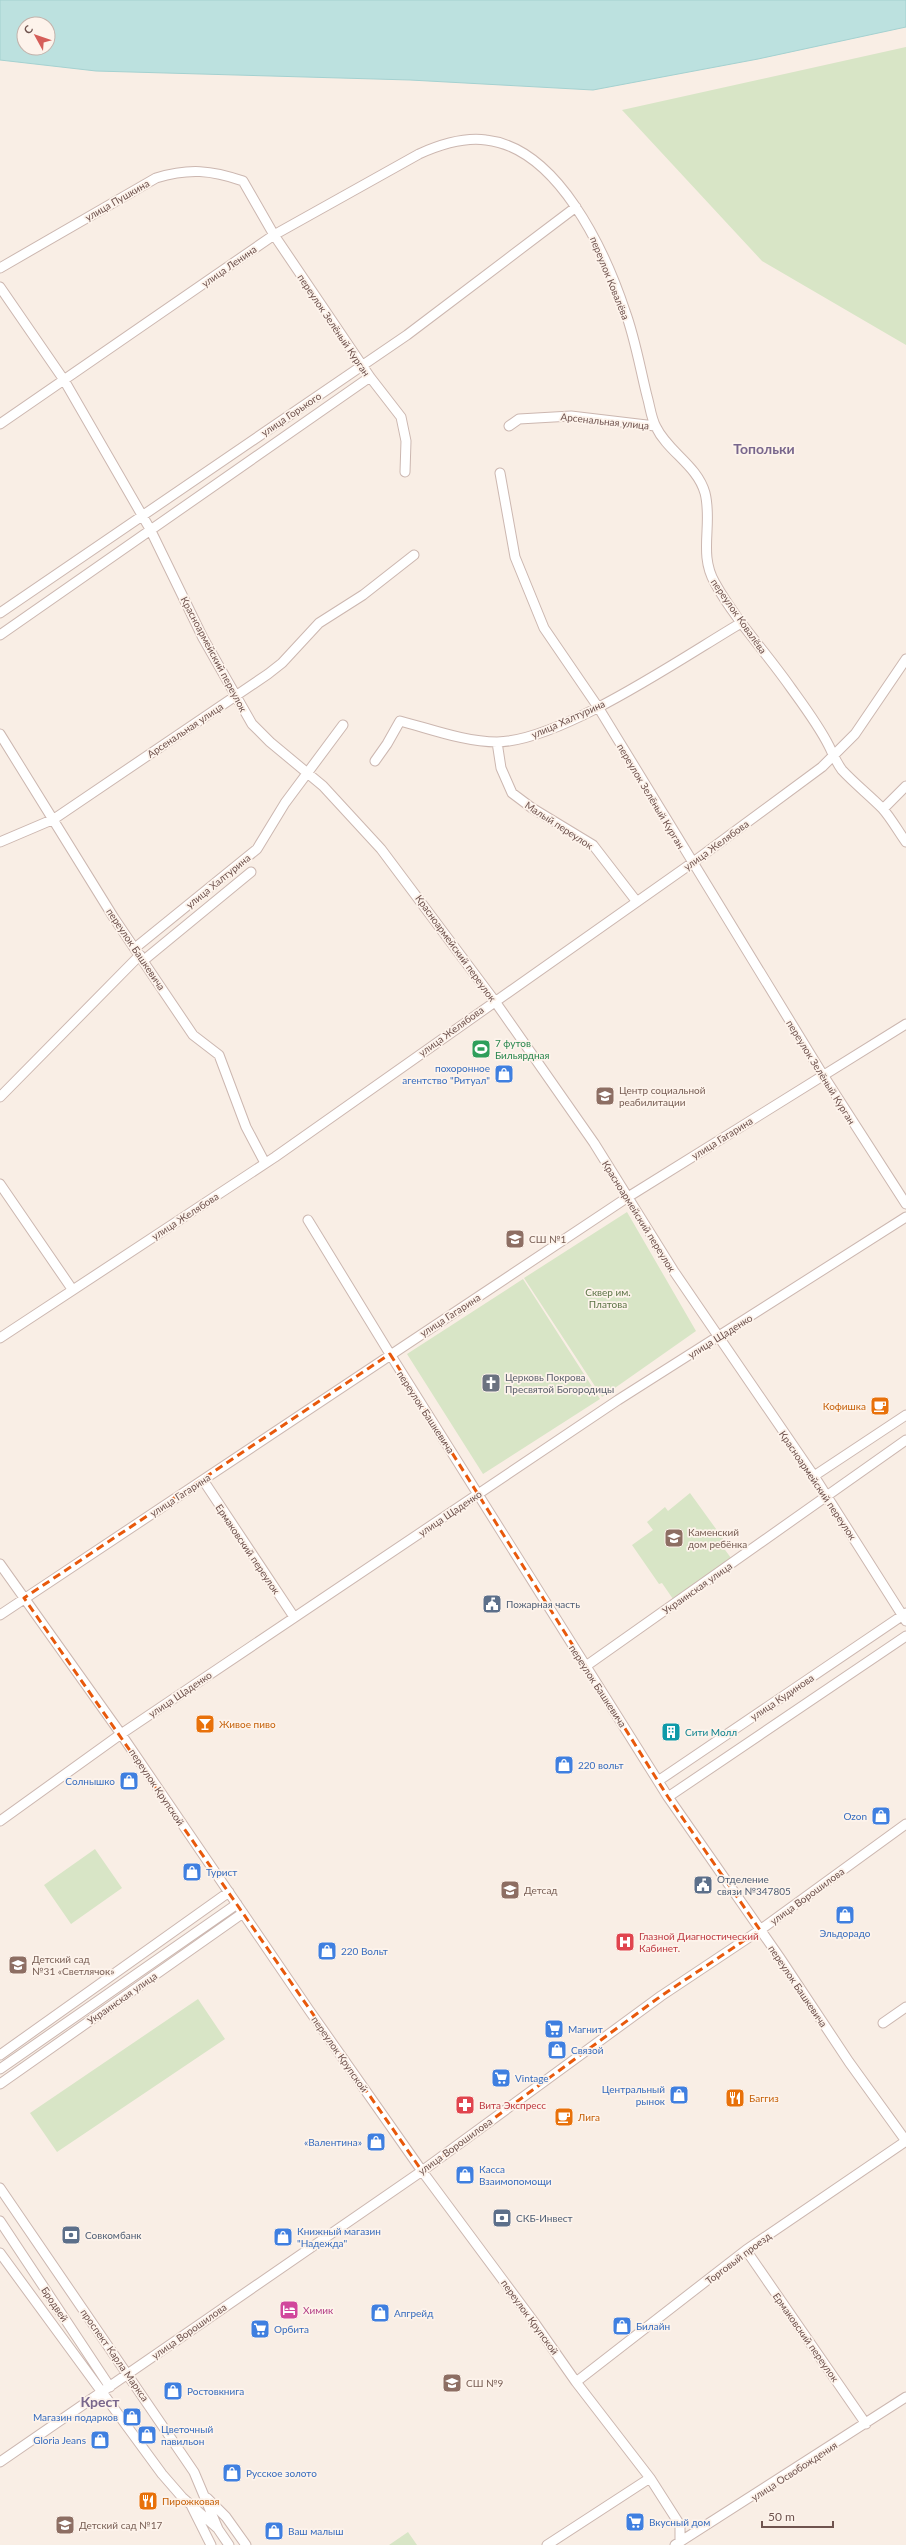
<svg xmlns="http://www.w3.org/2000/svg" width="906" height="2545" font-family="Lato,sans-serif">
  <style>
    .green { fill: #d8e5c6 }
    .water { fill: #bce1df; stroke: #a4d1d0; fill-rule: evenodd }
    .lines { fill: none; stroke-linecap: round; stroke-linejoin: round }
    .minor-casing { stroke: #ccb7b0; stroke-width: 11 }
    .minor { stroke: #fff; stroke-width: 9 }
    .marked { fill: none; stroke: #e8590c; stroke-width: 3; stroke-dasharray: 8 5; stroke-linejoin: round }
    .labels { text-anchor: middle; dominant-baseline: central; stroke-width: 3.5; stroke-linejoin: round; paint-order: stroke }
    .street-label { font-size: 10px; fill: #6f534e; stroke: #fdf3eb }
    .leisure-label { font-size: 10px; fill: #27864d; stroke: #fdf3eb; text-anchor: start }
    .shop-label { font-size: 10px; fill: #366cbe; stroke: #fdf3eb; text-anchor: start }
    .education-label { font-size: 10px; fill: #785e54; stroke: #fdf3eb; text-anchor: start }
    .park-label { font-size: 10px; fill: #5d7447; stroke: #fdf3eb }
    .worship-label { font-size: 10px; fill: #5b616d; stroke: #fdf3eb; text-anchor: start }
    .food-label { font-size: 10px; fill: #c56008; stroke: #fdf3eb; text-anchor: start }
    .service-label { font-size: 10px; fill: #4e5e75; stroke: #fdf3eb; text-anchor: start }
    .culture-label { font-size: 10px; fill: #0d838f; stroke: #fdf3eb; text-anchor: start }
    .health-label { font-size: 10px; fill: #be3a42; stroke: #fdf3eb; text-anchor: start }
    .hotel-label { font-size: 10px; fill: #b23c85; stroke: #fdf3eb; text-anchor: start }
    .district-label { font-size: 14px; font-weight: bold; fill: #78668c; stroke: #fdf3eb }
  </style>
  <rect width="100%" height="100%" fill="#f9eee5"/>
  <path class="green" d="M906,47v298l-144,-84 -140,-151z
    M627,1212l69,119 -94,66 -78,-119z
    M523,1279l77,120 -117,75 -76,-120z
    M690,1493l34,47 -4,3 11,15 -58,41 -11,-16 -3,1 -27,-39 21,-15 -6,-8 18,-15 3,4z
    M95,1849l27,39 -51,36 -27,-39z
    M198,1999l27,40 -168,113 -27,-39z
    M408,2532l9,13h-28z"/>
  <path class="water" d="M0,0h906v27l-148,32 -165,31 -183,-10 -314,-9 -96,-11zM24,24h24v24h-24z"/>
  <g class="lines">
    <defs>
      <path id="minor" d="M0,268l156,-90c33,-10 55,-8 87,3l31,54 96,142 31,40 5,24 -1,31
        M0,287l64,93 86,149 53,109 49,86 18,18 53,44 58,63 113,151 100,143 79,127 141,206 92,145
        M0,424l274,-189 145,-81c20,-9 45,-17 67,-14 72,8 119,111 139,171 10,27 15,57 22,85 3,10 4,22 9,31 12,25 41,38 49,66 8,31 -7,61 10,90 21,38 51,69 76,105 13,18 28,38 38,58 4,8 7,16 13,24 12,13 27,25 40,38 9,10 16,23 24,34
        M509,426l10,-7 52,-3 84,10
        M500,473l15,84 29,71 54,79 225,368 83,129
        M0,613l407,-278 169,-128
        M0,635l370,-258
        M0,734l114,184 79,117 26,20 27,72 19,36
        M497,742l4,26 11,25 20,15 61,37 44,57
        M375,761l12,-17 13,-23c31,8 65,21 97,21 65,-1 186,-85 244,-119
        M883,809l23,-23
        M0,842l54,-23 214,-145 14,-11 37,-40 44,-28 51,-40
        M135,948l122,-99 28,-46 58,-78
        M144,960l107,-88
        M0,1097l140,-142
        M0,1184l72,105
        M308,1220l82,134 278,443 112,161 69,104 57,79
        M0,1338l275,-181 417,-294 130,-96 33,-33 51,-75
        M814,1476l92,-61
        M203,1480l91,137
        M0,1564l121,170 188,276 113,161 112,151 42,60 74,96 30,47v17
        M0,1615l628,-418 278,-173
        M586,1666l320,-226
        M658,1781l248,-168
        M668,1797l238,-161
        M0,1821l121,-87 497,-334 288,-183
        M883,2023l23,-16
        M0,2055l229,-163
        M0,2069l237,-165
        M0,2084l243,-171
        M0,2188l194,284 24,57 11,16
        M0,2221l110,166
        M746,2250l120,174
        M0,2253l162,221 20,23 35,31
        M576,2382l170,-132 160,-109
        M0,2462l422,-291 239,-175 99,-66 146,-106
        M207,2498l19,19 20,28
        M192,2507l19,38
        M547,2545l103,-67
        M675,2545l231,-148"/>
    </defs>
    <use href="#minor" class="minor-casing"/>
    <use href="#minor" class="minor"/>
  </g>
  <path class="marked" d="M390,1354l278,443 92,133 -99,66 -239,175 -398,-573z"/>
  <defs>
    <symbol id="stadium-square" viewBox="-11 -11 22 22"><rect x="-9" y="-9" width="18" height="18" rx="4" fill="#2e9e5b" stroke="#fdf3eb"/><path d="M0-5a6.5 5 0 1 0 0 10a6.5 5 0 1 0 0-10ZM-3.5-1.8h7v3.6h-7Z" fill="#fff"/></symbol>
    <symbol id="shop-square" viewBox="-11 -11 22 22"><rect x="-9" y="-9" width="18" height="18" rx="4" fill="#3f7fe0" stroke="#fdf3eb"/><path d="M-5-2.5h2.3a2.7 3.5 0 0 1 5.4 0H5L5.5 6h-11ZM-1.5-2.5h3a1.5 2.3 0 0 0-3 0Z" fill="#fff"/></symbol>
    <symbol id="school-square" viewBox="-11 -11 22 22"><rect x="-9" y="-9" width="18" height="18" rx="4" fill="#8d6e63" stroke="#fdf3eb"/><path d="M0-5L7-2L0 1L-7-2ZM-4 1L0 2.5L4 1V4Q0 6-4 4Z" fill="#fff"/></symbol>
    <symbol id="church-square" viewBox="-11 -11 22 22"><rect x="-9" y="-9" width="18" height="18" rx="4" fill="#6b7280" stroke="#fdf3eb"/><path d="M-1.2-6h2.4v3.5h3.3v2.4h-3.3V6h-2.4V-.1h-3.3v-2.4h3.3Z" fill="#fff"/></symbol>
    <symbol id="cafe-square" viewBox="-11 -11 22 22"><rect x="-9" y="-9" width="18" height="18" rx="4" fill="#e8710a" stroke="#fdf3eb"/><path d="M-5.5-4.5H6V0H3Q3 3.5 0 3.5H-2.5Q-5.5 3.5-5.5 0ZM3-3.2v2h1.7v-2ZM-6 4.5H4V6H-6Z" fill="#fff"/></symbol>
    <symbol id="civic-square" viewBox="-11 -11 22 22"><rect x="-9" y="-9" width="18" height="18" rx="4" fill="#5c6f8a" stroke="#fdf3eb"/><path d="M-.6-6.5H3V-4.5H.6V-3L4-1V1h2V6H-6V1h2V-1L-.6-3ZM-1.2 2.5V6h2.4V2.5Z" fill="#fff"/></symbol>
    <symbol id="bar-square" viewBox="-11 -11 22 22"><rect x="-9" y="-9" width="18" height="18" rx="4" fill="#e8710a" stroke="#fdf3eb"/><path d="M-6-5H6L.8 .8V4.5H3.5V6h-7V4.5H-.8V.8Z" fill="#fff"/></symbol>
    <symbol id="building-square" viewBox="-11 -11 22 22"><rect x="-9" y="-9" width="18" height="18" rx="4" fill="#0f9aa8" stroke="#fdf3eb"/><path d="M-4-6H4V6H1V3H-1V6H-4ZM-2.5-4.3h1.7v1.8h-1.7ZM.8-4.3h1.7v1.8H.8ZM-2.5-1h1.7V.8h-1.7ZM.8-1h1.7V.8H.8Z" fill="#fff"/></symbol>
    <symbol id="hospital-square" viewBox="-11 -11 22 22"><rect x="-9" y="-9" width="18" height="18" rx="4" fill="#e0444e" stroke="#fdf3eb"/><path d="M-5-5h3v3.5h4V-5h3V5h-3V1.5h-4V5h-3Z" fill="#fff"/></symbol>
    <symbol id="supermarket-square" viewBox="-11 -11 22 22"><rect x="-9" y="-9" width="18" height="18" rx="4" fill="#3f7fe0" stroke="#fdf3eb"/><path d="M-6-5.5h2.5l.6 2H6L4.5 2H-2.5L-4.4-4H-6ZM-1.5 3.2a1.3 1.3 0 1 0 .1 0ZM3 3.2a1.3 1.3 0 1 0 .1 0Z" fill="#fff"/></symbol>
    <symbol id="restaurant-square" viewBox="-11 -11 22 22"><rect x="-9" y="-9" width="18" height="18" rx="4" fill="#e8710a" stroke="#fdf3eb"/><path d="M-5-6h1v4h1v-4h1v4h1v-4h1v5L-1.5 .5V6h-2V.5L-5-1ZM5-6V6H3V1.5H1.5Q1.5-4 5-6Z" fill="#fff"/></symbol>
    <symbol id="pharmacy-square" viewBox="-11 -11 22 22"><rect x="-9" y="-9" width="18" height="18" rx="4" fill="#e0444e" stroke="#fdf3eb"/><path d="M-2-6h4v4h4v4h-4v4h-4v-4h-4v-4h4Z" fill="#fff"/></symbol>
    <symbol id="bank-square" viewBox="-11 -11 22 22"><rect x="-9" y="-9" width="18" height="18" rx="4" fill="#5c6f8a" stroke="#fdf3eb"/><path d="M-6-4H6V4H-6ZM0-2.3a2.3 2.3 0 1 0 0 4.6a2.3 2.3 0 1 0 0-4.6Z" fill="#fff"/></symbol>
    <symbol id="hotel-square" viewBox="-11 -11 22 22"><rect x="-9" y="-9" width="18" height="18" rx="4" fill="#d1479c" stroke="#fdf3eb"/><path d="M-6-4.5h1.5V1H6V5H4.5V3h-9V5H-6ZM-4 0a1.8 1.8 0 1 1 3.6 0ZM.5 0V-2.5h3Q6-2.5 6 0Z" fill="#fff"/></symbol>
  </defs>
  <g fill-rule="evenodd">
    <use href="#stadium-square" x="470" y="1038" width="22" height="22"/>
    <use href="#shop-square" x="493" y="1063" width="22" height="22"/>
    <use href="#school-square" x="594" y="1085" width="22" height="22"/>
    <use href="#school-square" x="504" y="1228" width="22" height="22"/>
    <use href="#church-square" x="480" y="1372" width="22" height="22"/>
    <use href="#cafe-square" x="869" y="1395" width="22" height="22"/>
    <use href="#school-square" x="663" y="1527" width="22" height="22"/>
    <use href="#civic-square" x="481" y="1593" width="22" height="22"/>
    <use href="#bar-square" x="194" y="1713" width="22" height="22"/>
    <use href="#building-square" x="660" y="1721" width="22" height="22"/>
    <use href="#shop-square" x="553" y="1754" width="22" height="22"/>
    <use href="#shop-square" x="118" y="1770" width="22" height="22"/>
    <use href="#shop-square" x="870" y="1805" width="22" height="22"/>
    <use href="#shop-square" x="181" y="1861" width="22" height="22"/>
    <use href="#civic-square" x="692" y="1874" width="22" height="22"/>
    <use href="#school-square" x="499" y="1879" width="22" height="22"/>
    <use href="#shop-square" x="834" y="1904" width="22" height="22"/>
    <use href="#hospital-square" x="614" y="1931" width="22" height="22"/>
    <use href="#shop-square" x="316" y="1940" width="22" height="22"/>
    <use href="#school-square" x="7" y="1954" width="22" height="22"/>
    <use href="#supermarket-square" x="543" y="2018" width="22" height="22"/>
    <use href="#shop-square" x="546" y="2039" width="22" height="22"/>
    <use href="#supermarket-square" x="490" y="2067" width="22" height="22"/>
    <use href="#shop-square" x="668" y="2084" width="22" height="22"/>
    <use href="#restaurant-square" x="724" y="2087" width="22" height="22"/>
    <use href="#pharmacy-square" x="454" y="2094" width="22" height="22"/>
    <use href="#cafe-square" x="553" y="2106" width="22" height="22"/>
    <use href="#shop-square" x="365" y="2131" width="22" height="22"/>
    <use href="#shop-square" x="454" y="2164" width="22" height="22"/>
    <use href="#bank-square" x="491" y="2207" width="22" height="22"/>
    <use href="#bank-square" x="60" y="2224" width="22" height="22"/>
    <use href="#shop-square" x="272" y="2226" width="22" height="22"/>
    <use href="#hotel-square" x="278" y="2299" width="22" height="22"/>
    <use href="#shop-square" x="369" y="2302" width="22" height="22"/>
    <use href="#shop-square" x="611" y="2315" width="22" height="22"/>
    <use href="#supermarket-square" x="249" y="2318" width="22" height="22"/>
    <use href="#school-square" x="441" y="2372" width="22" height="22"/>
    <use href="#shop-square" x="162" y="2380" width="22" height="22"/>
    <use href="#shop-square" x="121" y="2406" width="22" height="22"/>
    <use href="#shop-square" x="136" y="2424" width="22" height="22"/>
    <use href="#shop-square" x="89" y="2429" width="22" height="22"/>
    <use href="#shop-square" x="221" y="2462" width="22" height="22"/>
    <use href="#restaurant-square" x="137" y="2490" width="22" height="22"/>
    <use href="#supermarket-square" x="624" y="2511" width="22" height="22"/>
    <use href="#school-square" x="54" y="2514" width="22" height="22"/>
    <use href="#shop-square" x="263" y="2520" width="22" height="22"/>
  </g>
  <g class="labels">
    <g class="street-label">
      <text transform="translate(117 200) rotate(-30)">улица Пушкина</text>
      <text transform="translate(229 266) rotate(-35)">улица Ленина</text>
      <text transform="translate(610 278) rotate(68)">переулок Ковалёва</text>
      <text transform="translate(334 325) rotate(56)">переулок Зелёный Курган</text>
      <text transform="translate(291 414) rotate(-34)">улица Горького</text>
      <text transform="translate(605 421) rotate(6)">Арсенальная улица</text>
      <text transform="translate(739 616) rotate(55)">переулок Ковалёва</text>
      <text transform="translate(214 654) rotate(62)">Красноармейский переулок</text>
      <text transform="translate(568 719) rotate(-24)">улица Халтурина</text>
      <text transform="translate(185 730) rotate(-34)">Арсенальная улица</text>
      <text transform="translate(651 796) rotate(59)">переулок Зелёный Курган</text>
      <text transform="translate(559 825) rotate(33)">Малый переулок</text>
      <text transform="translate(716 845) rotate(-36)">улица Желябова</text>
      <text transform="translate(218 881) rotate(-39)">улица Халтурина</text>
      <text transform="translate(456 948) rotate(54)">Красноармейский переулок</text>
      <text transform="translate(136 949) rotate(56)">переулок Башкевича</text>
      <text transform="translate(451 1031) rotate(-36)">улица Желябова</text>
      <text transform="translate(821 1072) rotate(58)">переулок Зелёный Курган</text>
      <text transform="translate(722 1138) rotate(-32)">улица Гагарина</text>
      <text transform="translate(185 1216) rotate(-33)">улица Желябова</text>
      <text transform="translate(639 1216) rotate(58)">Красноармейский переулок</text>
      <text transform="translate(450 1315) rotate(-33)">улица Гагарина</text>
      <text transform="translate(720 1336) rotate(-32)">улица Щаденко</text>
      <text transform="translate(426 1412) rotate(57)">переулок Башкевича</text>
      <text transform="translate(818 1485) rotate(56)">Красноармейский переулок</text>
      <text transform="translate(180 1495) rotate(-33)">улица Гагарина</text>
      <text transform="translate(450 1513) rotate(-34)">улица Щаденко</text>
      <text transform="translate(248 1549) rotate(56)">Ермаковский переулок</text>
      <text transform="translate(697 1588) rotate(-35)">Украинская улица</text>
      <text transform="translate(598 1686) rotate(57)">переулок Башкевича</text>
      <text transform="translate(180 1694) rotate(-34)">улица Щаденко</text>
      <text transform="translate(782 1697) rotate(-34)">улица Кудинова</text>
      <text transform="translate(157 1787) rotate(56)">переулок Крупской</text>
      <text transform="translate(807 1896) rotate(-36)">улица Ворошилова</text>
      <text transform="translate(798 1986) rotate(56)">переулок Башкевича</text>
      <text transform="translate(122 1998) rotate(-35)">Украинская улица</text>
      <text transform="translate(340 2054) rotate(55)">переулок Крупской</text>
      <text transform="translate(455 2146) rotate(-36)">улица Ворошилова</text>
      <text transform="translate(738 2258) rotate(-37)">Торговый проезд</text>
      <text transform="translate(55 2304) rotate(56)">Бродвей</text>
      <text transform="translate(530 2317) rotate(54)">переулок Крупской</text>
      <text transform="translate(189 2331) rotate(-35)">улица Ворошилова</text>
      <text transform="translate(806 2337) rotate(55)">Ермаковский переулок</text>
      <text transform="translate(115 2355) rotate(55)">проспект Карла Маркса</text>
      <text transform="translate(794 2471) rotate(-33)">улица Освобождения</text>
    </g>
    <g class="leisure-label">
      <text x="495" y="1043">7 футов<tspan x="495" dy="12">Бильярдная</tspan></text>
    </g>
    <g class="shop-label">
      <text x="490" y="1068" text-anchor="end">похоронное<tspan x="490" dy="12">агентство "Ритуал"</tspan></text>
      <text x="578" y="1765">220 вольт</text>
      <text x="115" y="1781" text-anchor="end">Солнышко</text>
      <text x="867" y="1816" text-anchor="end">Ozon</text>
      <text x="206" y="1872">Турист</text>
      <text x="845" y="1933" text-anchor="middle">Эльдорадо</text>
      <text x="341" y="1951">220 Вольт</text>
      <text x="568" y="2029">Магнит</text>
      <text x="571" y="2050">Связой</text>
      <text x="515" y="2078">Vintage</text>
      <text x="665" y="2089" text-anchor="end">Центральный<tspan x="665" dy="12">рынок</tspan></text>
      <text x="362" y="2142" text-anchor="end">«Валентина»</text>
      <text x="479" y="2169">Касса<tspan x="479" dy="12">Взаимопомощи</tspan></text>
      <text x="297" y="2231">Книжный магазин<tspan x="297" dy="12">"Надежда"</tspan></text>
      <text x="394" y="2313">Апгрейд</text>
      <text x="636" y="2326">Билайн</text>
      <text x="274" y="2329">Орбита</text>
      <text x="187" y="2391">Ростовкнига</text>
      <text x="118" y="2417" text-anchor="end">Магазин подарков</text>
      <text x="161" y="2429">Цветочный<tspan x="161" dy="12">павильон</tspan></text>
      <text x="86" y="2440" text-anchor="end">Gloria Jeans</text>
      <text x="246" y="2473">Русское золото</text>
      <text x="649" y="2522">Вкусный дом</text>
      <text x="288" y="2531">Ваш малыш</text>
    </g>
    <g class="education-label">
      <text x="619" y="1090">Центр социальной<tspan x="619" dy="12">реабилитации</tspan></text>
      <text x="529" y="1239">СШ №1</text>
      <text x="688" y="1532">Каменский<tspan x="688" dy="12">дом ребёнка</tspan></text>
      <text x="524" y="1890">Детсад</text>
      <text x="32" y="1959">Детский сад<tspan x="32" dy="12">№31 «Светлячок»</tspan></text>
      <text x="466" y="2383">СШ №9</text>
      <text x="79" y="2525">Детский сад №17</text>
    </g>
    <g class="park-label">
      <text x="608" y="1292">Сквер им.<tspan x="608" dy="12">Платова</tspan></text>
    </g>
    <g class="worship-label">
      <text x="505" y="1377">Церковь Покрова<tspan x="505" dy="12">Пресвятой Богородицы</tspan></text>
    </g>
    <g class="food-label">
      <text x="866" y="1406" text-anchor="end">Кофишка</text>
      <text x="219" y="1724">Живое пиво</text>
      <text x="749" y="2098">Баггиз</text>
      <text x="578" y="2117">Лига</text>
      <text x="162" y="2501">Пирожковая</text>
    </g>
    <g class="service-label">
      <text x="506" y="1604">Пожарная часть</text>
      <text x="717" y="1879">Отделение<tspan x="717" dy="12">связи №347805</tspan></text>
      <text x="516" y="2218">СКБ-Инвест</text>
      <text x="85" y="2235">Совкомбанк</text>
    </g>
    <g class="culture-label">
      <text x="685" y="1732">Сити Молл</text>
    </g>
    <g class="health-label">
      <text x="639" y="1936">Глазной Диагностический<tspan x="639" dy="12">Кабинет.</tspan></text>
      <text x="479" y="2105">Вита Экспресс</text>
    </g>
    <g class="hotel-label">
      <text x="303" y="2310">Химик</text>
    </g>
    <g class="district-label">
      <text x="764" y="448">Топольки</text>
      <text x="100" y="2401">Крест</text>
    </g>
  </g>
  <g transform="translate(36 36) rotate(310)"><circle r="19" fill="#fdf3eb" stroke="#c4b3ac"/>
  <path d="M0-3L7 15L0 10L-7 15Z" fill="#d55e59"/>
  <text y="-6" font-size="11" font-weight="bold" text-anchor="middle" fill="#6f534e">С</text>
  </g>
  <path d="M762 2521v6h71v-6" fill="none" stroke="#6f534e" stroke-width="2"/>
  <text x="768" y="2521" font-size="12" fill="#6f534e" stroke="#fdf3eb" stroke-width="3" paint-order="stroke">50 m</text>
</svg>
